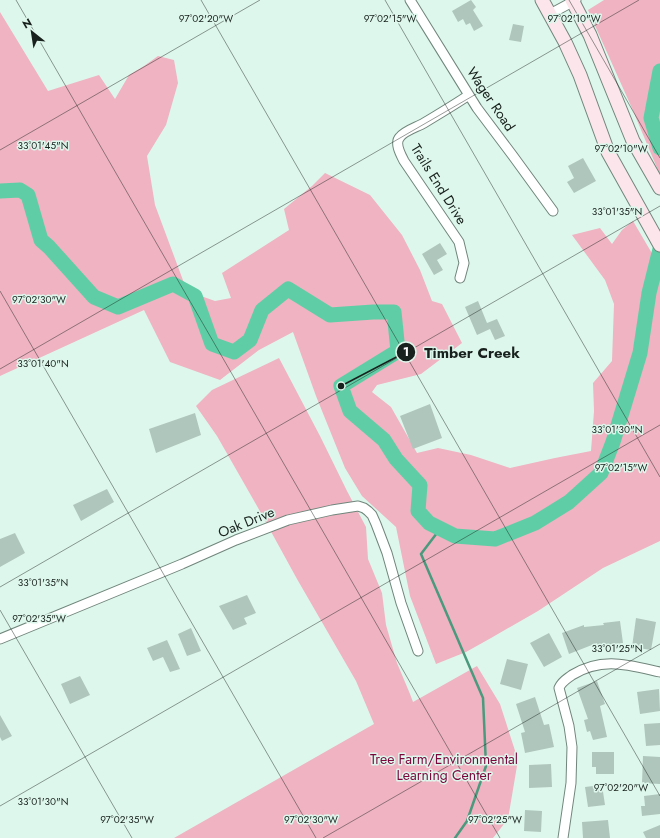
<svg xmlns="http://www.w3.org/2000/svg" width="660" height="838" font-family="Jost,sans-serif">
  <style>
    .green { fill: #efb3c2 }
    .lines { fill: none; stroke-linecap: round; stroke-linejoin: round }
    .stream { stroke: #4a9a7d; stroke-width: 2.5 }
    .river { stroke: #5fcea6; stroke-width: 15 }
    .building { fill: #afc6bc }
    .minor-casing { stroke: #70867c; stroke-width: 11 }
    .secondary-casing { stroke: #70867c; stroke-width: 15 }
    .minor { stroke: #fff; stroke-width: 9 }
    .secondary { stroke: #fce5eb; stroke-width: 13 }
    .ticks { fill: none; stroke: #18211d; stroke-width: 1; stroke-opacity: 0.45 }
    .labels { text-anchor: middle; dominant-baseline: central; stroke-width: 3; stroke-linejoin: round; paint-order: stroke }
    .street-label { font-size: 14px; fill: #18211d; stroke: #def7ec }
    .park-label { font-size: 14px; fill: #7b063b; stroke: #def7ec }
    .ticks-label { font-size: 10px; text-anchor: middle; fill: #18211d; stroke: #def7ec; stroke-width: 3; stroke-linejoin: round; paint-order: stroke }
    .leader { fill: none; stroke: #18211d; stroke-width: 1.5 }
    .callout-dot { fill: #18211d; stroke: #def7ec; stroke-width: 1.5 }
    .mark-label { font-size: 12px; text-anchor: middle; font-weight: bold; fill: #fff }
    .callout-label { font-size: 15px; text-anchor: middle; font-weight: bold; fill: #18211d; stroke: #def7ec; stroke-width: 3; stroke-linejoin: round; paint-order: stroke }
  </style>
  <rect width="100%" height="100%" fill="#def7ec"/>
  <path class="green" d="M604,0h56v175l-29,-69 -43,-96z
    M0,12l48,79 51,-16 16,24 14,-24 15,-9 14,-10 16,4 4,23 -12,42 -19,31 8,49 32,86 28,10 16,-3 -9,-25 67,-43 -5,-21 28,-23 13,-13 45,22 32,40 18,35 12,31 10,3 20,39 -41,31 -44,11 -5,7 19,15 26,46 21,-5 33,7 39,13 45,-10 36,-7 3,-40 -1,-28 19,-22 2,-57 -9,-24 -33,-45 28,-7 12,16 10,-14 11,-9 27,46v274l-57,27 -65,43 -47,27 -25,14 -30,12 -26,-68 -14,-69 -34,-31 -17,-28 -29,-72 -23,-64 -34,18 -39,30 -50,-18 -26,-52 -144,66z
    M279,358l41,78 27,55 19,36 2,32 14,34 4,32 11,38 13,31 3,8 64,-36 23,38 18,56 -10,59 -15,19h-319l200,-114 -18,-43 -59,-102 -40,-73 -40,-70 -21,-30 16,-16z"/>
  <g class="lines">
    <path class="stream" d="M440,529l-19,25 62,144 3,68 -19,55 -12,17"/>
    <path class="river" d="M660,71l-9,47 9,30
      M0,191l20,-1 8,5 13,45 8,7 45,50 24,10 55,-23 22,12 17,48 22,8 16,-12 12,-30 26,-21 42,26 43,-3h21l4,39 -57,35 9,25 34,29 12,19 24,26 -2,26 11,12 26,13 40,3 40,-16 34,-21 32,-29 12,-31 27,-89 9,-60 11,-44"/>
  </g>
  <path class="building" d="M471,0l5,7 -3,3 10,16 -9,5 -4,-8 -4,2 -3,-6 -5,3 -6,-11z
    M513,24l11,2 -3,16 -12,-2z
    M583,158l13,23 -22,12 -7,-11 7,-4 -6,-12z
    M440,243l7,11 -10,6 6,10 -9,5 -12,-21z
    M478,301l9,22 10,-4 8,17 -10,4 -5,-11 -13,6 -12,-28z
    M430,404l12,34 -29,11 -13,-33z
    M195,413l6,22 -45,18 -7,-24z
    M107,489l7,13 -33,19 -8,-16z
    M15,533l10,20 -25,14v-28z
    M247,595l9,18 -12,5 3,6 -14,6 -14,-24z
    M636,618l20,4 -5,28 -19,-3z
    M620,621l3,22 -25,3 -1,-3 -28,11 -7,-21 22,-8v2l20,-2 -1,-2z
    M191,628l10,23 -14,5 -9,-22z
    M549,633l13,24 -18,10 -14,-24z
    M167,640l13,29 -10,3 -7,-15 -10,4 -6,-13z
    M507,659l21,5 -7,26 -21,-6z
    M80,676l10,19 -20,9 -9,-20z
    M597,681l8,23 -5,2 7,31 -14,3 -3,-9 -3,1 -3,-12 4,-1 -11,-31z
    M659,689l1,22 -20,3 -3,-22z
    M535,697l9,28 5,-1 5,23 -29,6 -4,-20 4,-1 -9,-28z
    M0,715l12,21 -10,5 -2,-4z
    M660,723v22l-14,1 -2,-22z
    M592,752h22v22h-18v-7h-4z
    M643,756l17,1v27l-18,-1z
    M551,764l1,23 -23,1v-23z
    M602,785l3,20 -17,2 -3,-20z
    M660,794v20l-18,2 -1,-10h4l-1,-10z
    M525,810l17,1 -1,21 -17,-1z
    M608,820l2,18h-27l-1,-16z
    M660,825v13h-14l-3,-6z"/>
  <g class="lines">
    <defs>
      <path id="minor" d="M410,0l67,108 36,48 40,55
        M550,14l26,-14
        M460,278l4,-15 -5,-21 -55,-81c-3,-6 -10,-18 -4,-24 4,-6 17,-10 24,-14 15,-9 30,-18 45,-28
        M0,639l182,-75 54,-24 52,-20 44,-10 26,-4 6,2 4,3 4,4 4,9 11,29 14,50 17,48
        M563,838l8,-55 1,-36 -3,-21 -10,-38c3,-7 8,-9 13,-13 30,-19 57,-10 88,-3"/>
      <path id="secondary" d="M542,0l23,42 15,33 28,77 52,93
        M572,0l18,35 43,106 27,47"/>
    </defs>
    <use href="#minor" class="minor-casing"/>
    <use href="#secondary" class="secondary-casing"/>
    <use href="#minor" class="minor"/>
    <use href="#secondary" class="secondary"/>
  </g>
  <path class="ticks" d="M16,0l484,838M201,0l459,796M385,0l275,477M569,0l91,158M0,150l260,-150M0,291l316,547M0,369l639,-369M0,587l660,-381M0,610l132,228M0,806l660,-381M323,838l337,-194"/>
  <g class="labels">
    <g class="street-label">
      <text transform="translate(491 99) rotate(56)">Wager Road</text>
      <text transform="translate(439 184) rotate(58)">Trails End Drive</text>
      <text transform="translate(246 522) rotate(-22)">Oak Drive</text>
    </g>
    <g class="park-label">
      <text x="444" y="759">Tree Farm/Environmental<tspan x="444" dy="16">Learning Center</tspan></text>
    </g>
  </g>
  <g class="ticks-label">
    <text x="390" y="22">97°02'15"W</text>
    <text x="574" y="22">97°02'10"W</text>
    <text x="206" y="22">97°02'20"W</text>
    <text x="43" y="149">33°01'45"N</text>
    <text x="621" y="152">97°02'10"W</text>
    <text x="617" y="215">33°01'35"N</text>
    <text x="39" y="303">97°02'30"W</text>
    <text x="43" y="367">33°01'40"N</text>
    <text x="617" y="433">33°01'30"N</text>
    <text x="621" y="471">97°02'15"W</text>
    <text x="43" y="586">33°01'35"N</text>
    <text x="39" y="622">97°02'35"W</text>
    <text x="617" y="652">33°01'25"N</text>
    <text x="621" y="791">97°02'20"W</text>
    <text x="43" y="805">33°01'30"N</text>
    <text x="127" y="823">97°02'35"W</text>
    <text x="311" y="823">97°02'30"W</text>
    <text x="495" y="823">97°02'25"W</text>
  </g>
  <path class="leader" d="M341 386L406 352"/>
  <g class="callout-dot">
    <circle cx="341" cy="386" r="4"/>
    <circle cx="406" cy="352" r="10"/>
  </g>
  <g class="mark-label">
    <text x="406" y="356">1</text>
  </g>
  <g class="callout-label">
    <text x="472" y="358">Timber Creek</text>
  </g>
  <g transform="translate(32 32) rotate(330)" stroke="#def7ec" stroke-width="3" paint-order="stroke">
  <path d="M0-3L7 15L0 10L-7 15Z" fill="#18211d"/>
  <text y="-6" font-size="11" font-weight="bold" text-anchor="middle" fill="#18211d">N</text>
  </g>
</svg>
